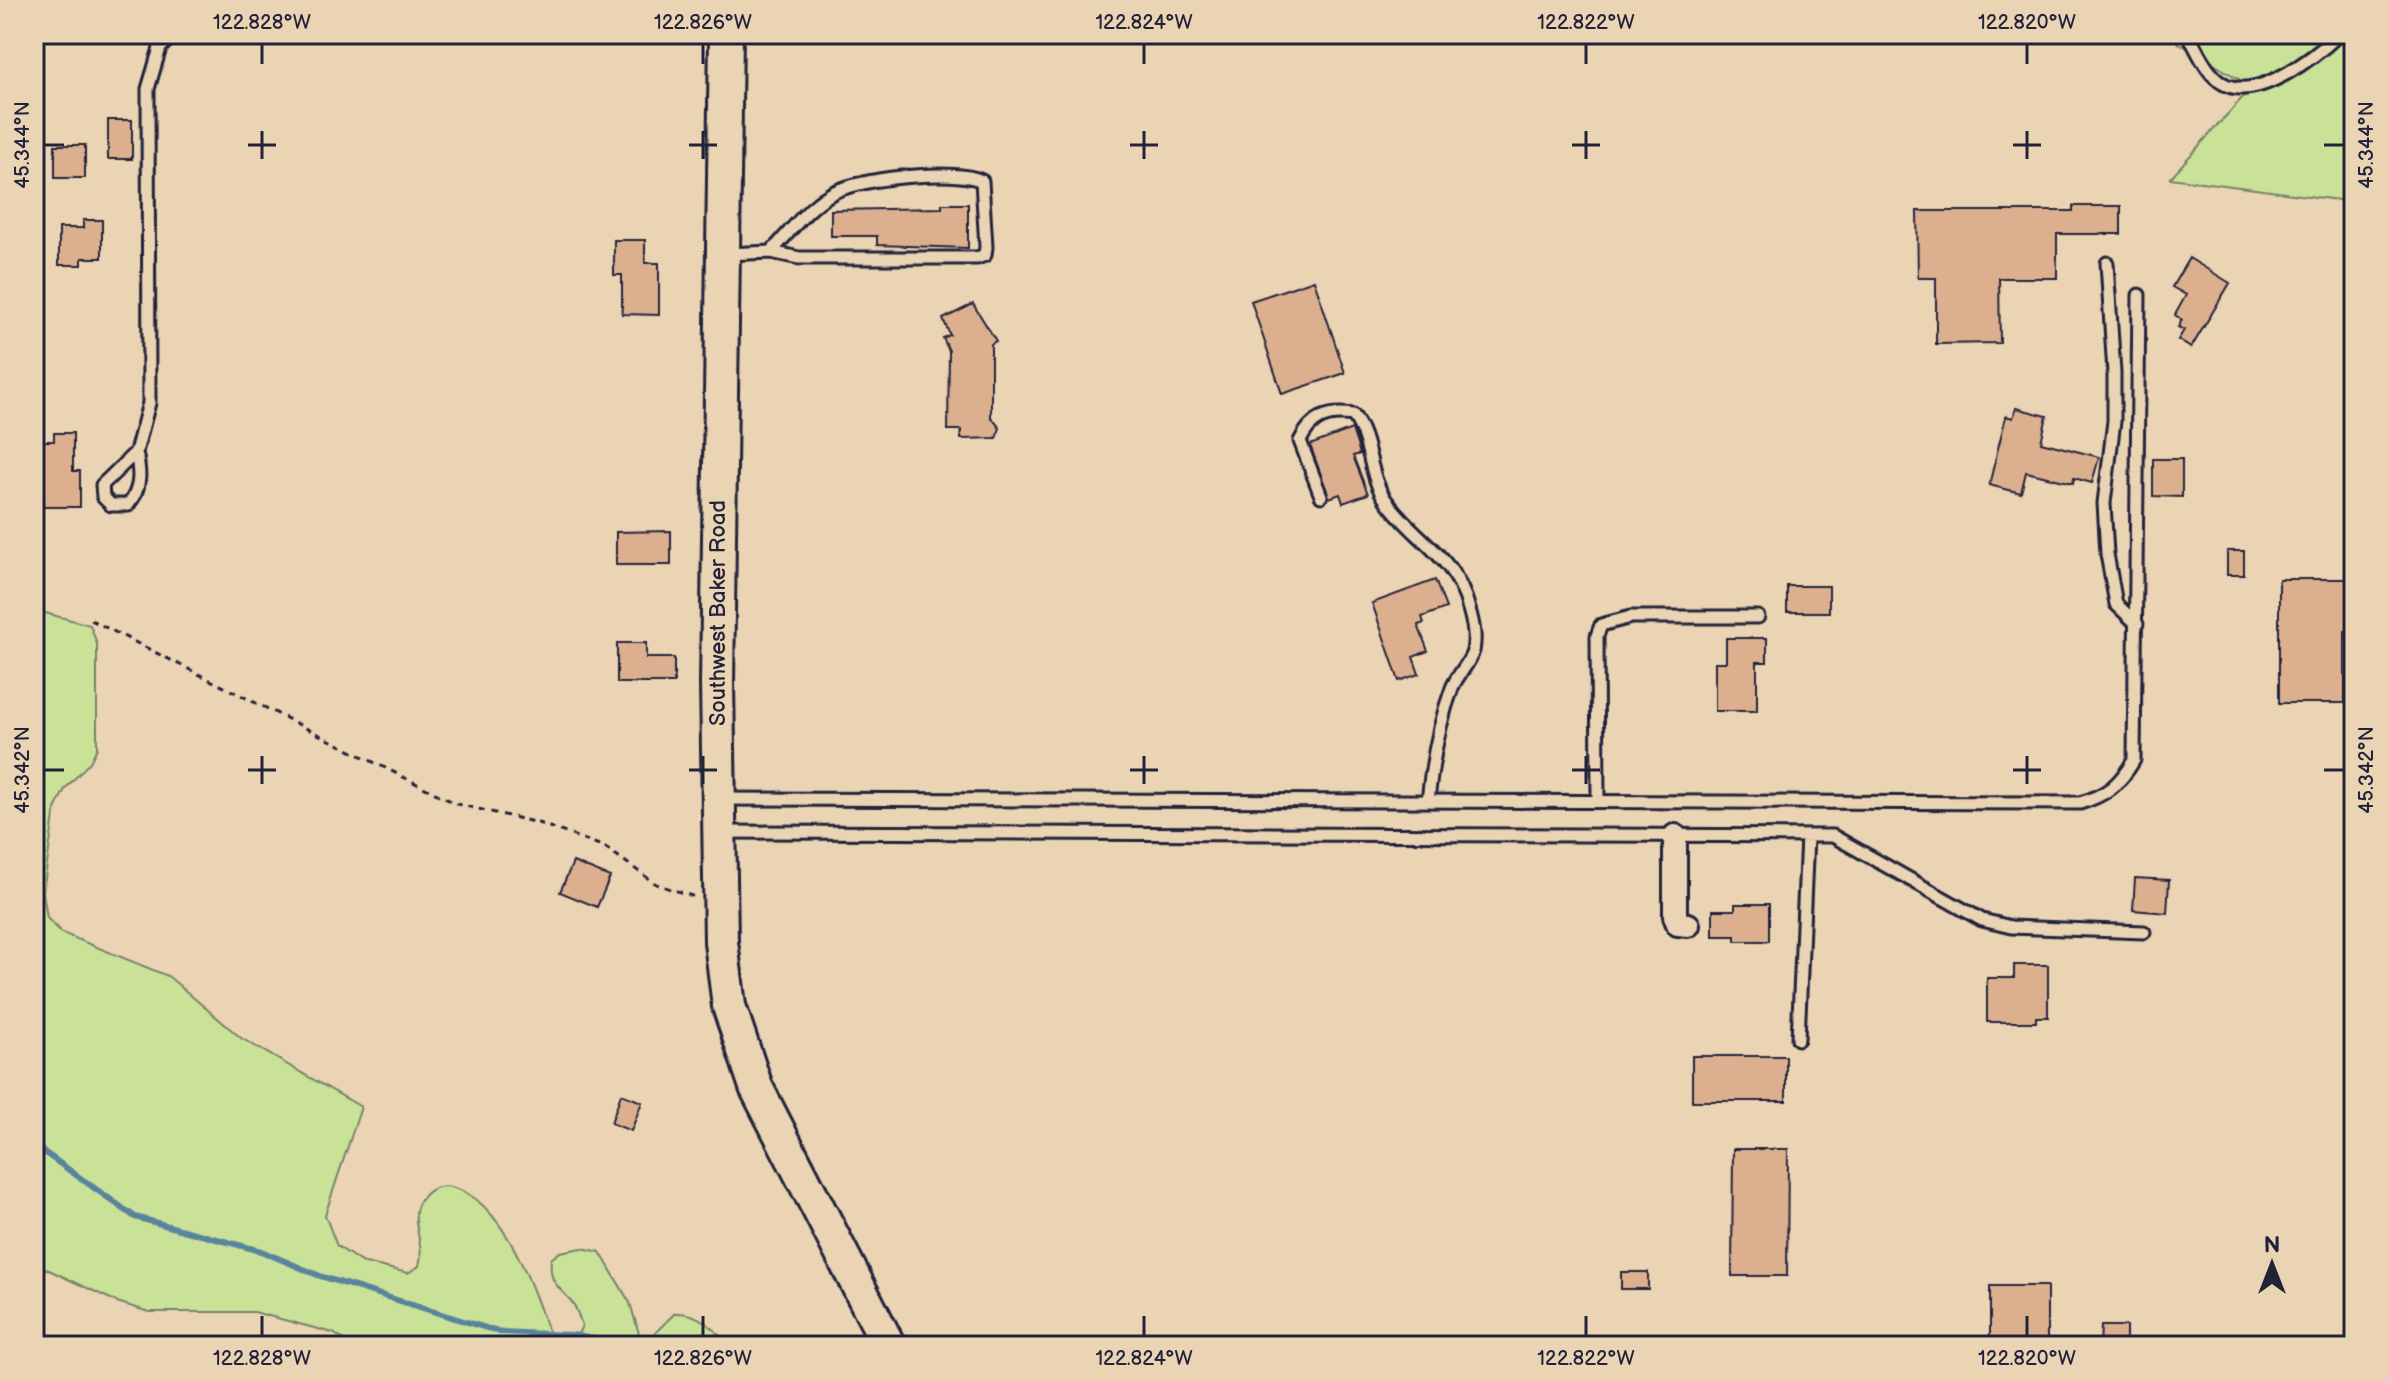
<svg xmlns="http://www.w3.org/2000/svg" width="2388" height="1380" font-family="'Balsamiq Sans',sans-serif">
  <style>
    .green { fill: #c9e298; stroke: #76826a; stroke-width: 2 }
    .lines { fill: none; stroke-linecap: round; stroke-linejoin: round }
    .stream { stroke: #59859d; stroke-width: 6 }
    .building { fill: #dcb08f; stroke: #22223b; stroke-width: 2 }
    .service-casing { stroke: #22223b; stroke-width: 17 }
    .minor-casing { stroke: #22223b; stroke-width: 28 }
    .secondary-casing { stroke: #22223b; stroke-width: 38 }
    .path { stroke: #22223b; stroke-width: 3; stroke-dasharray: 6 6; stroke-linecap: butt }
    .service { stroke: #ebd4b3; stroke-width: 11 }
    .minor { stroke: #ebd4b3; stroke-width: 22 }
    .secondary { stroke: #ebd4b3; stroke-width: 32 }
    .ticks { fill: none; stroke: #22223b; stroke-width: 3 }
    .labels { text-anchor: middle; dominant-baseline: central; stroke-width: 6; stroke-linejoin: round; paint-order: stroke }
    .street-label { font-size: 22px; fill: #22223b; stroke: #ebd4b3 }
    .neatline { fill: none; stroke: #22223b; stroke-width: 3 }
    .ticks-label { font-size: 20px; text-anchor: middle; fill: #22223b }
  </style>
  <rect width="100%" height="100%" fill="#ebd4b3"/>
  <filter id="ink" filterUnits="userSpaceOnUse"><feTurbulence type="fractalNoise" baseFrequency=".0125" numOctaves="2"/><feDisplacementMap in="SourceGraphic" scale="16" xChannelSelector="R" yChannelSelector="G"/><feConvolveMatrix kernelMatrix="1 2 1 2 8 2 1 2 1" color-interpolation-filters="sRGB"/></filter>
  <g filter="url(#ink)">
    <path class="green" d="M2182,34h172v168l-184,-24 82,-91 -75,-45z
      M34,610l56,15 7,19v104l-7,14 -25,27 -10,20 -12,83 4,26 15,15 106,43 73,62 120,69 -36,108 12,31 24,16 47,11 11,-7c7,-23 -11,-46 1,-65 7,-11 18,-17 31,-14 55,13 86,111 102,159h-199l-21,-13 -79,-21h-105l-32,-10 -83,-39z
      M582,1248l18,4 30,51 10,34h11l24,-24c25,-1 38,15 54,33h-157l10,-20c-3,-8 -5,-18 -10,-24 -15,-17 -23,-19 -21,-43l9,-7z"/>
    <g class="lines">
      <path class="stream" d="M34,1145l101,72 126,34 59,25 179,56 74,3 54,11"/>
    </g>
    <path class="building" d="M108,120h24v39h-24z
      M55,145h30v33h-30z
      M942,204h26v44l-91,-3v-9h-46v-26l111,-2z
      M2073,206h48v28h-64v44h-58l1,65 -64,1v-66h-18l-1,-67h156z
      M83,220h19v38h-20v7h-23v-37h24z
      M614,240h31v23h14v52l-37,-1v-39h-8z
      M2189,258l41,25 -39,65 -13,-8 6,-10 -6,-3 4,-7 -7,-5 11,-20 -14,-8z
      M1314,280l31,93 -63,21 -31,-93z
      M973,304l23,37 -5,3v73l9,11 -4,10 -35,1v-9h-13l1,-79 -6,-13 7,-3 -7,-16z
      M2016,408l31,8 -6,26 58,15 -7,26 -18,-5 -1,5 -47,-11 -5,21 -32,-8 17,-69 7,2z
      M1352,429l8,25 -7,2 15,38 -25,9 -3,-9 -11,4 -19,-53z
      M54,433h19v38h7v36h-37v-17h-9v-49h20z
      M2153,459h29v38l-29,-1z
      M671,531v34h-55v-33z
      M2227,551h17v24h-17z
      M2279,579h75v52h-9v72h-66z
      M1435,580l11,28 -24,9 2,6 -6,2 10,26 -15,6 6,17 -20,7 -27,-78z
      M1787,586h42v26h-42z
      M1726,638h41v24h-10v49h-42v-49h11z
      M617,643h29v15h28v25h-57z
      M573,862l37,15 -13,30 -37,-15z
      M2135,878l34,2 -2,33 -34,-3z
      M1735,904h34v37h-34v-5h-22v-26h22z
      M2014,965h34v52h-12v5h-49v-44h27z
      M1692,1056h94v45h-94z
      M621,1094l21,8 -11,29 -20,-8z
      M1733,1149h55l-1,127h-55z
      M1621,1272h27v17h-27z
      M1990,1286h57v60h-57z
      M2101,1326h25v20h-26z"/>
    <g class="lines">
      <defs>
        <path id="service" d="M2188,34c10,17 18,40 36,50 34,18 92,-28 115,-50
          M727,254l44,-2 28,6h178l8,-3 1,-8 -4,-66c-26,-13 -129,-3 -153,14 -23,14 -40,38 -58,57
          M2107,263l7,110v48l-10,82 3,51 9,50 21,20
          M136,452c4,20 6,36 -8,53h-17l-8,-8 -1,-12 34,-33 13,-49 -1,-314 12,-41 14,-14
          M1321,496l-21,-55c11,-23 27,-30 53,-26 19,26 15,59 32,84 30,42 70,56 84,110 4,14 7,27 4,42 -3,12 -16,24 -21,37 -14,38 -20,73 -24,113
          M722,799l1358,4c27,-8 40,-19 54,-43l5,-465
          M1598,801l-1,-165 4,-11 30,-8h127
          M722,832l1111,4 149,84 29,7 133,5
          M1798,1039l9,-203"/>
        <path id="minor" d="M1675,836v80l3,8 10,1"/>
        <path id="secondary" d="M726,34l-9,649 4,259 8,64 27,81 133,259"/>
      </defs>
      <use href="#service" class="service-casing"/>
      <use href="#minor" class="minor-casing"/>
      <use href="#secondary" class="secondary-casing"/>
      <path class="path" d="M91,620l366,184 81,19 67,24 51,37 39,13"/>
      <use href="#service" class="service"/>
      <use href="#minor" class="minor"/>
      <use href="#secondary" class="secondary"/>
    </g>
  </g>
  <path class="ticks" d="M262,44v20M703,44v20M1144,44v20M1586,44v20M2027,44v20M262,131v28M703,131v28M1144,131v28M1586,131v28M2027,131v28M44,145h20M248,145h28M689,145h28M1130,145h28M1572,145h28M2013,145h28M2324,145h20M262,756v28M703,756v28M1144,756v28M1586,756v28M2027,756v28M44,770h20M248,770h28M689,770h28M1130,770h28M1572,770h28M2013,770h28M2324,770h20M262,1316v20M703,1316v20M1144,1316v20M1586,1316v20M2027,1316v20"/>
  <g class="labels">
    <g class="street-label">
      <text transform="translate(718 613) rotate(-90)">Southwest Baker Road</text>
    </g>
  </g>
  <rect width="2388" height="1380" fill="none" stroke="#ebd4b3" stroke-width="88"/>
  <g transform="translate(2272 1264)" stroke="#ebd4b3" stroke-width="6" paint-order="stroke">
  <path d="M0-6L14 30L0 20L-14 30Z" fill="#22223b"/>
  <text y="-12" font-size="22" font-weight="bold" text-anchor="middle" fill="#22223b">N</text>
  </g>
  <rect x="44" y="44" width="2300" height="1292" class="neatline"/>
  <g class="ticks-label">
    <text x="262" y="29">122.828°W</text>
    <text x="703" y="29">122.826°W</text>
    <text x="1144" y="29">122.824°W</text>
    <text x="1586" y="29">122.822°W</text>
    <text x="2027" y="29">122.820°W</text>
    <text transform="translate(22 145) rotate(-90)" y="7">45.344°N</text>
    <text transform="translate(2366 145) rotate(-90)" y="7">45.344°N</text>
    <text transform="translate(22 770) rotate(-90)" y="7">45.342°N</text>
    <text transform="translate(2366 770) rotate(-90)" y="7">45.342°N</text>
    <text x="262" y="1365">122.828°W</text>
    <text x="703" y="1365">122.826°W</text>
    <text x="1144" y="1365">122.824°W</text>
    <text x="1586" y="1365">122.822°W</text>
    <text x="2027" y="1365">122.820°W</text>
  </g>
</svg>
